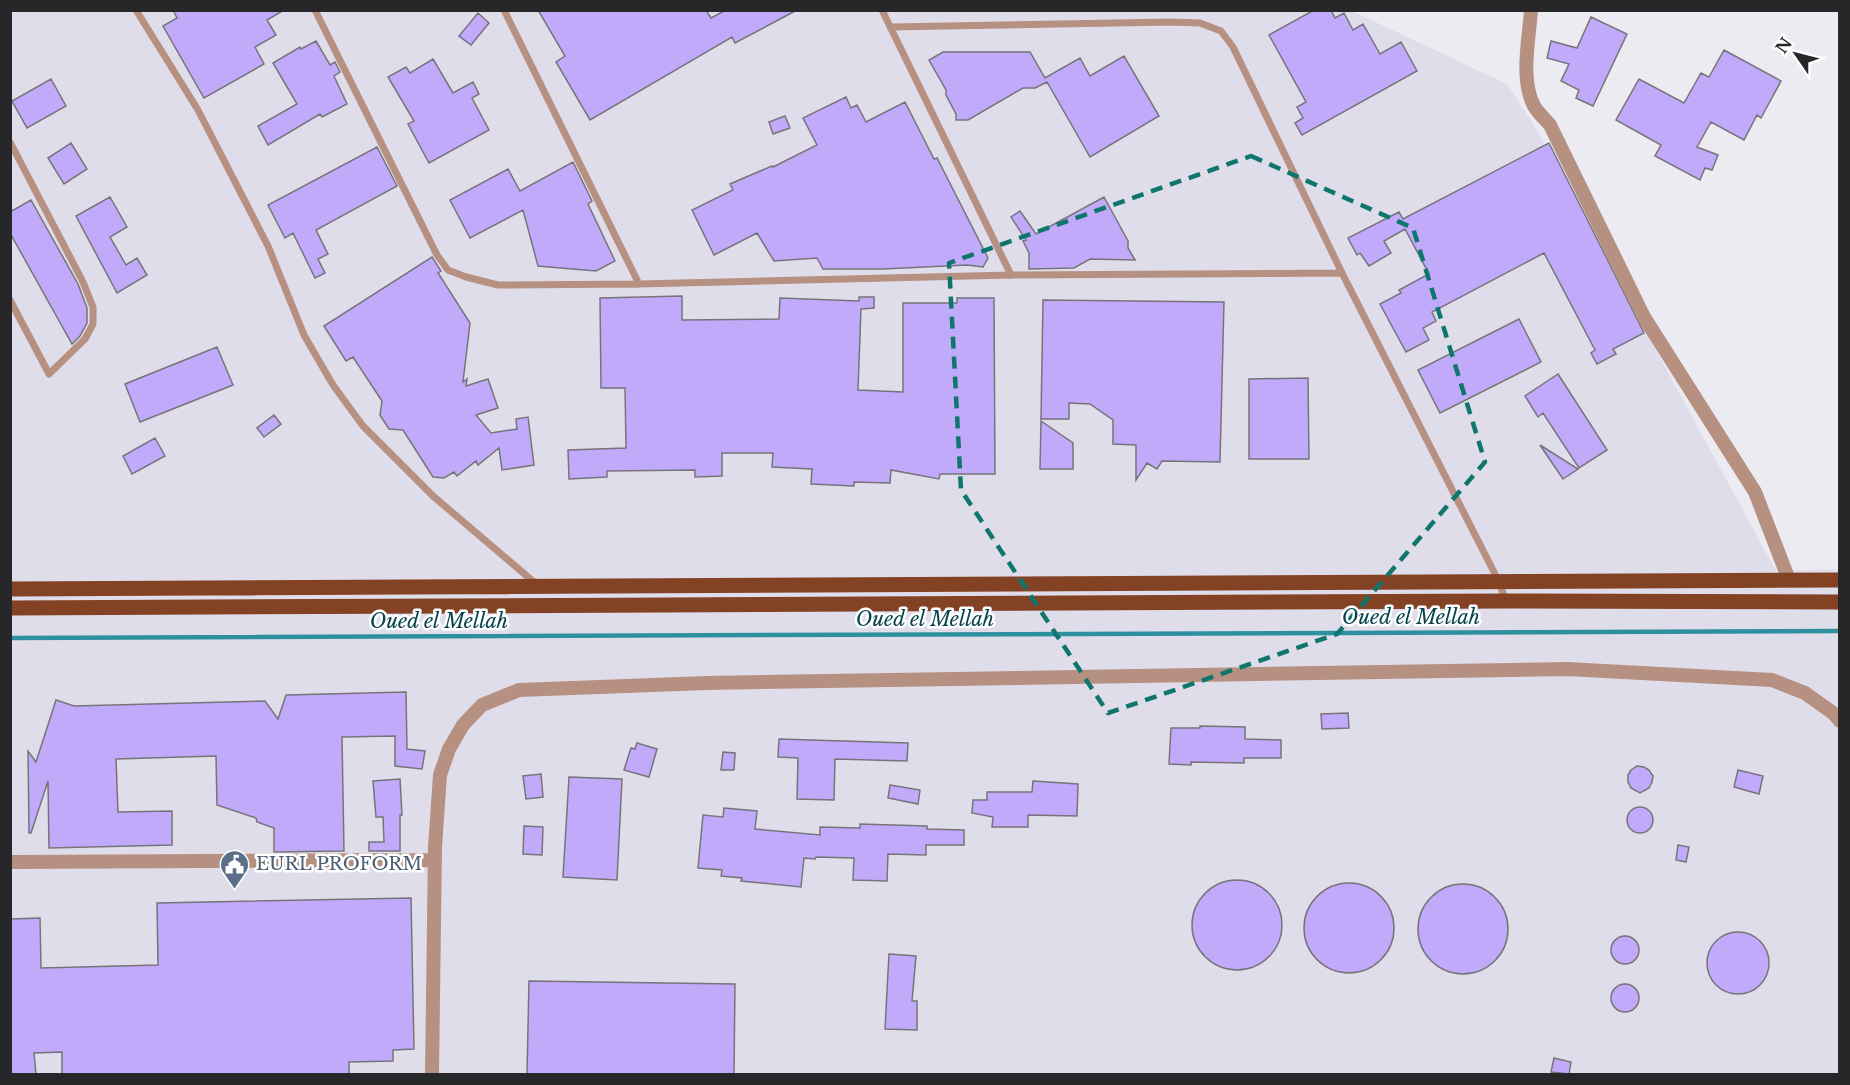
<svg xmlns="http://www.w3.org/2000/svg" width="1850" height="1085" font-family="'Libre Baskerville',serif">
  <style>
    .built { fill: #e0ddeb }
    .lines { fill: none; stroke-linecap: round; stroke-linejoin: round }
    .stream { stroke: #2e8f9e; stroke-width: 4.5 }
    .building { fill: #c2aafb; stroke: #76747a; stroke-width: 1.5 }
    .lane { stroke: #b69080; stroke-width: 7 }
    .street { stroke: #b69080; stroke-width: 14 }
    .primary { stroke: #834224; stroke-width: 15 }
    .marked { fill: none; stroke: #0f766e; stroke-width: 4.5; stroke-dasharray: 12 8; stroke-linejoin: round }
    .labels { text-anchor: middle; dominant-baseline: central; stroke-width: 5; stroke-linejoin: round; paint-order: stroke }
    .service-label { font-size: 18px; fill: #4e5e75; stroke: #fff; text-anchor: start }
    .water-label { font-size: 20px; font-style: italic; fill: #07444c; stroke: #fff }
  </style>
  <rect width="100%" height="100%" fill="#edebf2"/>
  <path class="built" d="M10,11h1342l155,73 28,43 241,444 63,-2v505h-1828z"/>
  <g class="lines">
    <path class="stream" d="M10,638l1830,-7"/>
  </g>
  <path class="building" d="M173,10h111l-17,10 9,15 -21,12 9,17 -60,34 -41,-72 14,-8z
    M538,10h168l5,8 15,-8h71l-62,33 -3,-6 -142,83 -34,-58 9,-6z
    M1314,10h17l4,8 9,-5 9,17 10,-6 17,30 21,-12 16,29 -115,64 -7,-12 8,-5 -6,-11 9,-5 -37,-67z
    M478,13l11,10 -18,22 -12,-9z
    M1591,17l36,17 -34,72 -17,-8 3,-8 -18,-9 8,-17 -22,-6 4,-17 26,7z
    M316,41l14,24 5,-3 5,10 -6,4 13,28 -25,13 -2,-3 -52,31 -10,-19 39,-22 -24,-41 27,-16 1,2z
    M1724,50l57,31 -20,37 -4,-3 -13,25 -33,-18 -14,25 21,8 -6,15 -7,-2 -5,12 -45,-24 6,-11 -45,-25 23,-41 45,24 17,-30 8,4z
    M943,52h87l15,26 35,-20 10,18 34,-20 35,60 -69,41 -43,-75 -12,6h-12l-55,32h-12v-6l-10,-19v-5l-17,-30z
    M433,59l20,34 20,-11 6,12 -7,4 17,32 -60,33 -21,-39 6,-3 -26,-44 18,-10 4,6z
    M51,79l15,27 -39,22 -15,-27z
    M846,97l5,11 6,-3 9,17 39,-20 29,57 3,-1 51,100 -5,9 -16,-2 -85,4h-59l-6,-11 -43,3 -17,-28 -43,22 -22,-45 41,-20 -3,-6 42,-18 1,1 44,-22 -14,-27z
    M785,116l5,12 -17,6 -4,-12z
    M71,143l16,26 -23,15 -16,-26z
    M1549,143l95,190 -31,16 3,5 -19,10 -6,-11 4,-3 -51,-97 -112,59 4,9 -13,7 6,12 -23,12 -26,-48 21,-11 -2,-3 30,-16 -24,-45 -21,12 7,12 -22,13 -9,-13 -3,2 -9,-17 51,-26 4,7z
    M377,147l20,39 -81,44 12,24 -10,5 7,14 -10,5 -22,-45 -8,5 -17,-33z
    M573,162l19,39 -4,3 27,57 -19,10 -58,-5 -15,-56 -53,28 -20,-38 58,-31 12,22z
    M110,197l17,30 -17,10 16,28 11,-7 10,17 -30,18 -41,-77z
    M1104,197l24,44v7l7,12 -45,-1 -16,9 -45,1v-16l-6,-12 3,-1 -15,-23 9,-6 16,23z
    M31,200l47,84 9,24v15l-7,13 -8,8 -62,-111v-21z
    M432,257l9,14 -3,2 32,50 -7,59 4,-3 -1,7 22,-7 10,29 -22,7 15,18 26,-4 -1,-10 12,-2 6,48 -32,5 -3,-22 -21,17 -2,-4 -19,15 -3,-4 -10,6 -11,-1 -30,-47 -14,-1 -9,-14 2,-14 -29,-44 -7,4 -22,-35z
    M682,296v24l97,-1 1,-21 79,3v-4h15v11l-13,1 -3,81 45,2v-89h54v-5h37l1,176h-55l-1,5 -48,-9 -1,13 -36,-1v4l-43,-2 1,-15 -40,-2 1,-14h-51v23l-27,1v-7l-88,1v6l-38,2 -1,-29 58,-2 -1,-60h-24l-1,-90z
    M1043,300l181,2 -4,160 -58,-1 -5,8 -10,-6 -11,17v-35l-23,-1v-24l-23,-16 -21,-1v16h-28z
    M1519,319l22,43 -101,51 -22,-43z
    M217,347l16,38 -93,37 -15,-38z
    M1558,374l49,76 -28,18 -36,-55 -5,4 -13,-21z
    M1308,378l1,81h-60v-80z
    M274,415l7,9 -17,13 -7,-9z
    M1041,421l32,22v26h-33z
    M155,438l10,18 -33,18 -9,-18z
    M1540,445l38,24 -15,10z
    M406,692l1,57 18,2 -3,18 -27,-3v-30l-53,1 2,114 -70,1v-24l-17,-6 -1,-4 -39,-13 -1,-49 -100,3 2,53 54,-1v34l-123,3 -1,-67 -17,52h-2l-1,-82 8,11 20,-62 18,6 191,-5 13,18 8,-24z
    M1348,713l1,15 -27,1 -1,-15z
    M1200,726l45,1v12l36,1v18h-37v5l-53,-1v3l-22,-1 2,-36h29z
    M779,739l129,4 -1,18 -72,-2 -1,41 -37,-1 1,-41 -20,-1z
    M637,743l20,6 -8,28 -25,-7 7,-22 4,1z
    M723,752l12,1 -1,17h-13z
    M1637,766l7,1 5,3 4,6 -1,6 -3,6 -9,5 -9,-5 -3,-6v-7l3,-5z
    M1738,770l25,6 -4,18 -25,-7z
    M541,774l2,23 -17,2 -3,-23z
    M569,777l53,2 -5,101 -54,-3z
    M400,779l2,36h-2v36h-31v-9h15l-1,-25h-7l-3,-36z
    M1033,781l45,3 -1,32 -49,-1v12h-36l1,-10 -21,-4 1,-13h14v-8h45z
    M890,785l30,5 -2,14 -30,-6z
    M1627 820a13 13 0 1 1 26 0a13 13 0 1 1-26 0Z
    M724,808l33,3 -2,18 65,6v-8l40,1v-4l67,2v3l37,1v15h-38v10l-38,-1 -1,27 -34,-1 1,-22 -38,-1 -1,2 -11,-1 -3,29 -60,-6 1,-3 -21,-2 1,-6 -24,-2 5,-53 20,2z
    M524,826l19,1 -1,28 -19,-1z
    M1678,845l11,2 -3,15 -10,-2z
    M1192 925a45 45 0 1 1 90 0a45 45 0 1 1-90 0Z
    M1304 928a45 45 0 1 1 90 0a45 45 0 1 1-90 0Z
    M1418 929a45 45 0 1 1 90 0a45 45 0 1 1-90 0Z
    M411,898l3,151 -21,1v11l-44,1v12h-287v-22l-28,1 2,21h-26v-155l30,-1 1,50 117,-3 -1,-62z
    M1707 963a31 31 0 1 1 62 0a31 31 0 1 1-62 0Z
    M1611 950a14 14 0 1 1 28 0a14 14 0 1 1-28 0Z
    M889,954l27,2 -4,45h5v29l-32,-1z
    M529,981l206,3 -1,90h-207z
    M1611 998a14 14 0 1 1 28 0a14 14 0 1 1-28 0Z
    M1554,1058l17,4 -2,12 -18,-2z"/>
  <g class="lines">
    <path class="lane" d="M136,10l62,100 70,136 36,89 29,50 30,41 70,70 102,87
      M315,10l122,245 11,15 18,7 32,8 141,-1 372,-9 331,-2
      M504,10l135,274
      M882,10l129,265
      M890,27l281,-5 29,1 21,8 12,16 109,226 156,307 8,21
      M10,142l73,140 10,25v17l-8,15 -36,35 -39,-74"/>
    <path class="street" d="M1531,10c-2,30 -11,69 3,96 4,7 11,13 16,19l94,192 111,175 34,88
      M10,862l425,-2
      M432,1074l3,-227 5,-72 9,-26 14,-24 19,-20 37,-15 187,-7 861,-14 205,11 33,13 28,20 7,8"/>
    <path class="primary" d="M10,589l1830,-9
      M10,608l1496,-7 334,1"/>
  </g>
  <path class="marked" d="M1251,156l162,72 72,234 -148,172 -229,79 -147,-223 -12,-227z"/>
  <defs>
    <symbol id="civic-pin" viewBox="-11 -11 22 30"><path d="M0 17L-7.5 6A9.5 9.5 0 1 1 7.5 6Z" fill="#5c6f8a" stroke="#fff"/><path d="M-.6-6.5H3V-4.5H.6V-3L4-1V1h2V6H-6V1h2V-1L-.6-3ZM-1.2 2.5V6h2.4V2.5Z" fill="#fff"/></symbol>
  </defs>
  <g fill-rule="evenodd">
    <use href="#civic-pin" x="218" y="848" width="33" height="45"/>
  </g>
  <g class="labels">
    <g class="service-label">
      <text x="256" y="864">EURL PROFORM</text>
    </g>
    <g class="water-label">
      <text x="1411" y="617">Oued el Mellah</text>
      <text x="925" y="619">Oued el Mellah</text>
      <text x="439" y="621">Oued el Mellah</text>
    </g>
  </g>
  <rect width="1850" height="1085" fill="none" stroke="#272729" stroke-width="24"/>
  <g transform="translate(1796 54) rotate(305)" stroke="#ffffff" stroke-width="4.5" paint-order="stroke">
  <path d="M0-4.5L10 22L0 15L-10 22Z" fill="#272729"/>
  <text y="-9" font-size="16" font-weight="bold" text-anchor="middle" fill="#272729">N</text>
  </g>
</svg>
